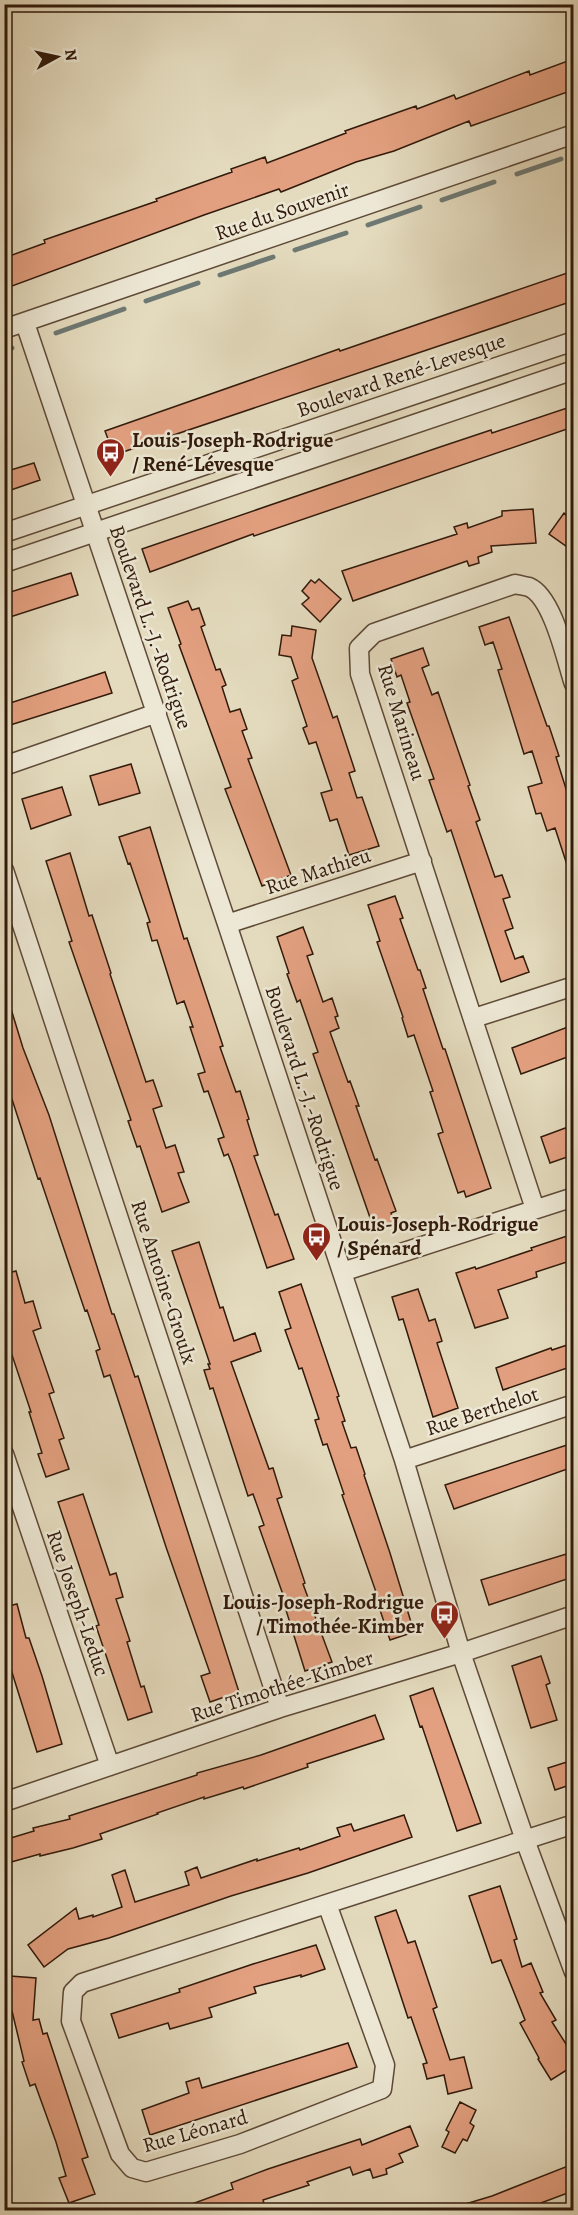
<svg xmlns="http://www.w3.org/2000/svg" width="578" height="2215" font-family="Alegreya,serif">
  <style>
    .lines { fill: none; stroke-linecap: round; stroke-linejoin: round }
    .stream { stroke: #6e7973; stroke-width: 5 }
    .building { fill: #e3a080; stroke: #311a0b; stroke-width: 1.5 }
    .minor-casing { stroke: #5e4a38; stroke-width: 21 }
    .minor { stroke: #ede8d5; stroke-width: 18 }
    .labels { text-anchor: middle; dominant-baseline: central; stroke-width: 5; stroke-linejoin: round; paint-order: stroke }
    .street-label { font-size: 21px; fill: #311a0b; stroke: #ede8d5 }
    .poi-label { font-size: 21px; font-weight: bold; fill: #311a0b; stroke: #ede8d5; text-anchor: start }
  </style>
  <rect width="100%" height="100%" fill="#e4dbbe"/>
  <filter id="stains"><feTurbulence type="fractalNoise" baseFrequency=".00333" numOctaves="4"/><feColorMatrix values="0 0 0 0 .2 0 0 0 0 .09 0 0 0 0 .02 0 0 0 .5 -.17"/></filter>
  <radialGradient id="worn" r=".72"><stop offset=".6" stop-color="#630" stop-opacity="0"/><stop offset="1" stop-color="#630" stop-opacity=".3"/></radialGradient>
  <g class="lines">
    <path class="stream" d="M517,174l44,-15
      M442,200l52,-18
      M368,225l52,-18
      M295,250l51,-17
      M220,275l53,-18
      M146,301l52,-18
      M56,333l68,-24
      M4,350l8,-2"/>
  </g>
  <path class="building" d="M573,59v31l-102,36 -2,-5 -75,30 -38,11 -75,30 -2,-3 -75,26 -200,74v-31l41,-15 -1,-3 113,-39 -1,-2 76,-27 -1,-3 34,-12 2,6 79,-30 -1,-2 71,-25 1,3 37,-14 2,4 73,-28 1,4z
    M573,271v30l-459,154 -9,-24 234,-82 1,2z
    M573,406v21l-319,109 -1,-2 -103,38 -8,-23 298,-102 51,-17 1,3z
    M34,463l6,17 -32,11 -4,-19z
    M533,509l3,34 -45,3 1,6 -14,5 1,6 -10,3 -2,-5 -114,40 -11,-30 115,-37 -3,-7 13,-4 1,5 34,-12v-5z
    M564,513l9,8v30l-24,-17z
    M71,573l7,22 -74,24v-25z
    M319,579l22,20 -21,23 -18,-18 7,-6 -7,-7 9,-11 4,3z
    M188,601l4,9 7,-2 6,17 -4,2 15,43 4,-1 6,16 -4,2 8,25 10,-3 7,20 -5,2 10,27 -4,1 43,116 -29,11 -37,-97 6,-2 -52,-142 2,-1 -13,-36z
    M509,617l38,109h2l10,30 -3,1 17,54v66h-2l-16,-49 -8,3 -6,-18 -5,1 -8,-27 14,-4 -10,-32 -8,3 -26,-84 4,-1 -9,-27 -8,3 -6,-18z
    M292,626l24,4 -4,28 21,60 4,-2 18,55 -6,2 8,25 5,-1 17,49 -30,9 -12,-36 -7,2 -9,-28 11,-3 -16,-48 -7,2 -6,-16 4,-2 -15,-45 6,-3 -7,-21 -12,-2 3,-20 9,1z
    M423,648l6,17 -7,3 10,27 6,-3 32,93 -2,1 12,34 -4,2 19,55 7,-2 8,22 -7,2 10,29 -8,3 10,28 8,-3 6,16 -28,10 -50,-152 -4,2 -18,-52 5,-1 -27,-76 3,-1 -9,-27 -4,2 -6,-18z
    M105,672l7,21 -108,34v-22z
    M131,764l9,29 -41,12 -9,-29z
    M62,787l9,28 -40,14 -9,-30z
    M150,827l34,112 3,-1 36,108 -3,1 6,17 10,28 4,-1 9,28 -2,1 11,35 -4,1 21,59 3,-1 16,45 -27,9 -35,-104 -4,-10 -4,2 -6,-17 6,-2 -16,-46 -4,1 -6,-18 7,-2 -15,-45h3l-9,-26 -7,3 -20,-64 -5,1 -5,-18 3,-1 -20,-59 -2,1 -9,-27z
    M70,853l19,63 3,-1 19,58 -1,1 36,108 7,-2 9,26 -9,3 13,39 9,-3 9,27 -6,1 11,29 -27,10 -22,-66 -3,1 -9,-26 3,-1 -62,-178 3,-1 -26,-80z
    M395,896l8,22 -3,1 18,51h2l6,18 -3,1 20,60h2l46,139 -25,9 -2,-6 -6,2 -20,-59 5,-2 -13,-40 3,-1 -19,-56 -6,2 -6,-19 1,-1 -26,-75 3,-1 -12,-36z
    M303,927l10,27 -6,2 16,46 9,-4 6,18 -3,1 4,11 -9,4 18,50 2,-1 9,25h-3l19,54 2,-1 19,52 -5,2 3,9 -20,7 -61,-175 5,-2 -18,-52 -3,2 -10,-28 2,-1 -12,-36z
    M4,999h4l15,49 26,67 63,199h2l21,63 3,-1 101,316 -29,10 -9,-26 9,-3 -44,-126 -56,-172 -6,2 -8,-26 4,-2 -13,-39 -2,1 -45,-133 -2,1 -31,-95 -3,1z
    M573,1025v30l-52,19 -9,-26z
    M568,1127l5,15v13l-23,8 -9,-26z
    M573,1234v26l-37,12 1,5 -39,13 10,28 -33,10 -19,-55 19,-6 1,2 56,-19 -1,-2z
    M199,1242l21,66 3,-1 11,34 21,-8 6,18 -30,11 38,107 4,-1 9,29 -5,2 28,84 -2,1 29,78 -27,9 -20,-64 2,-1 -28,-79 5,-2 -11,-31 -5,2 -35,-108 -3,1 -6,-19 6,-1 -2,-5h2l-38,-113z
    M16,1271l9,32 8,-2 8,27 -8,3 21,61 -5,2 15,44 -5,2 10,29 -23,8 -8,-23 4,-1 -13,-41h2l-23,-69 2,-1 -6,-17v-51z
    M301,1284l38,112 -2,1 8,24 -3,1 9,26 5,-1 9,27 -1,1 26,78 24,79 -24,8 -10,-30 2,-1 -40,-114 2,-1 -17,-50 -4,1 -8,-25 4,-1 -17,-51 -3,1 -14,-39 6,-2 -12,-36z
    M418,1289l11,32 6,-2 7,22 -5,2 21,65 -25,9 -30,-98 -4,1 -7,-23z
    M573,1343v23l-70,24 -7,-22 55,-20 1,2z
    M573,1443v24l-119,42 -9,-24z
    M83,1494l27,81 6,-2 7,24 -7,2 14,42 -3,1 14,45 3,-1 8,26 -24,8 -32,-94 3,-1 -41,-123z
    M573,1552v25l-84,28 -8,-25z
    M17,1604l9,34h3l13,38 20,68 -25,8 -33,-105v-40z
    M541,1656l9,27 -4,2 11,35 -26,8 -19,-62z
    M433,1688l48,135 -24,8 -35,-105 -2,1 -10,-31z
    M375,1715l9,24 -77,25 1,3 -64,22 -1,-2 -39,12v-2l-47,16 1,1 -58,20 2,5 -29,9 -33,8v-2l-36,10v-24l30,-9 -1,-3 37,-9 -1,-3 128,-41v-2l64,-18z
    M573,1760v24l-18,6 -7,-22z
    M404,1815l8,22 -104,36 -77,23 -122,42 -41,11 -24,18 -16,-22 48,-37 3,11 14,-4v2l29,-10 -10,-32 13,-5 10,32 54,-17 -4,-13 12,-5 4,11 56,-19v2l42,-13 1,2 40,-14 -3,-8 14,-4 3,7z
    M500,1886l17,53 -3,1 8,27 9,-4 12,29 -3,1 16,27 -4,2 21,33v11l-22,14 -13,-21 1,-1 -19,-35 5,-3 -24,-60 -9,3 -23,-67z
    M396,1910l12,33 7,-2 22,66 -4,2 17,51 14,-3 8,31 -24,6 -4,-19 -17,4 -4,-15 4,-1 -16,-46 -3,1 -33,-101z
    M316,1945l9,24 -24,8v-2l-47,12 2,6 -47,15 3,9 -42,12 -2,-6 -49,15 -8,-24 69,-22 -1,-3 74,-25z
    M10,1976l26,2 -3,42 6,-1 4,15 4,-1 41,124 -6,2 13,35 -26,9 -10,-25 7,-2 -10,-34 -21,-58 -5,2 -8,-24 2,-1 -12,-50h-4z
    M348,2043l9,24 -207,68 -8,-25 47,-17 -3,-11 13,-4 3,10z
    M460,2102l16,8 -6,13 4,3 -7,15 -4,-2 -8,14 -13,-6 7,-15 -3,-2z
    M410,2126l8,20 -19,8 4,8 -17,7 1,5 -14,4 -3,-9 -17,6 -3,-8 -43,15 2,3 -46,15 3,11h-88v-2l55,-20 -2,-6 37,-14 92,-30 2,6z
    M573,2164v27l-32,12 1,3 -12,5h-77l-1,-3 40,-12z"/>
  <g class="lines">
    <defs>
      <path id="minor" d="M25,323l202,601 177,536 57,193 64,187 49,132
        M4,329l570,-195
        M4,533l570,-192
        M4,563l570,-193
        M4,766l153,-53
        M4,870l276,838
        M227,924l195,-63
        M474,1018l100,-32
        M535,1209l-175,-535 -1,-26 15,-15 141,-49c4,1 10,2 14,3 24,10 37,73 45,97
        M342,1272l232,-75
        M4,1454l106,312
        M404,1460l170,-56
        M4,1802l276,-94 181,-55 113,-38
        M327,1904l58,161 -3,24 -142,55 -94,28 -14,-4 -12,-14 -49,-133 2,-29 9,-9 492,-159"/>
    </defs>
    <use href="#minor" class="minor-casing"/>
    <use href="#minor" class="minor"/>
  </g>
  <defs>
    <symbol id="bus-pin" viewBox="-11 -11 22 30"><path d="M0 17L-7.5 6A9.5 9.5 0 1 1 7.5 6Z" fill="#8f2418" stroke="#ede8d5"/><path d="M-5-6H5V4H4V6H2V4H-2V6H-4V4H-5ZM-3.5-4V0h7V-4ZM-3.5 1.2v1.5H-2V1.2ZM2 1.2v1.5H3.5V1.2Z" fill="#fff"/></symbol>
  </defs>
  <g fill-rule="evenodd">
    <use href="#bus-pin" x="94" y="436" width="33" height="45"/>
    <use href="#bus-pin" x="300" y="1220" width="33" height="45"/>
    <use href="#bus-pin" x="428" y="1598" width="33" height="45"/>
  </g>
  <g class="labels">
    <g class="street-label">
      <text transform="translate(282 211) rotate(-19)">Rue du Souvenir</text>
      <text transform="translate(401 375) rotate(-19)">Boulevard René-Levesque</text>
      <text transform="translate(151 627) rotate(71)">Boulevard L.-J.-Rodrigue</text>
      <text transform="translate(402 722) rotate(73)">Rue Marineau</text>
      <text transform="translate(318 871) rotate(-18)">Rue Mathieu</text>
      <text transform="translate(305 1088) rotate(72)">Boulevard L.-J.-Rodrigue</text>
      <text transform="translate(164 1282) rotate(72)">Rue Antoine-Groulx</text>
      <text transform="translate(482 1411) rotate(-18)">Rue Berthelot</text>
      <text transform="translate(78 1603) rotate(71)">Rue Joseph-Leduc</text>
      <text transform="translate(282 1686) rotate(-18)">Rue Timothée-Kimber</text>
      <text transform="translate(195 2131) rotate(-16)">Rue Léonard</text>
    </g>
    <g class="poi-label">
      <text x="132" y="440">Louis-Joseph-Rodrigue<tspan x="132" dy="24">/ René-Lévesque</tspan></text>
      <text x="337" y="1224">Louis-Joseph-Rodrigue<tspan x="337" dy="24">/ Spénard</tspan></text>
      <text x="424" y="1602" text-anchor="end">Louis-Joseph-Rodrigue<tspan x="424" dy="24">/ Timothée-Kimber</tspan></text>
    </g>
  </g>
  <rect width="578" height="2215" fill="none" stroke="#e4dbbe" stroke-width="24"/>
  <rect x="6" y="6" width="566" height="2203" fill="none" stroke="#311a0b" stroke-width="3"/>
  <rect x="12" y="12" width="554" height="2191" fill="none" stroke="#311a0b" stroke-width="1.5"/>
  <g transform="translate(57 57) rotate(82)" stroke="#ede8d5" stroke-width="4.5" paint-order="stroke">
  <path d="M0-4.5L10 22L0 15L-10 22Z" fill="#311a0b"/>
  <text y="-9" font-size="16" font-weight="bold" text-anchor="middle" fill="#311a0b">N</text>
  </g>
  <rect width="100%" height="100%" filter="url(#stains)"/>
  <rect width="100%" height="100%" fill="url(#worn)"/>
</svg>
